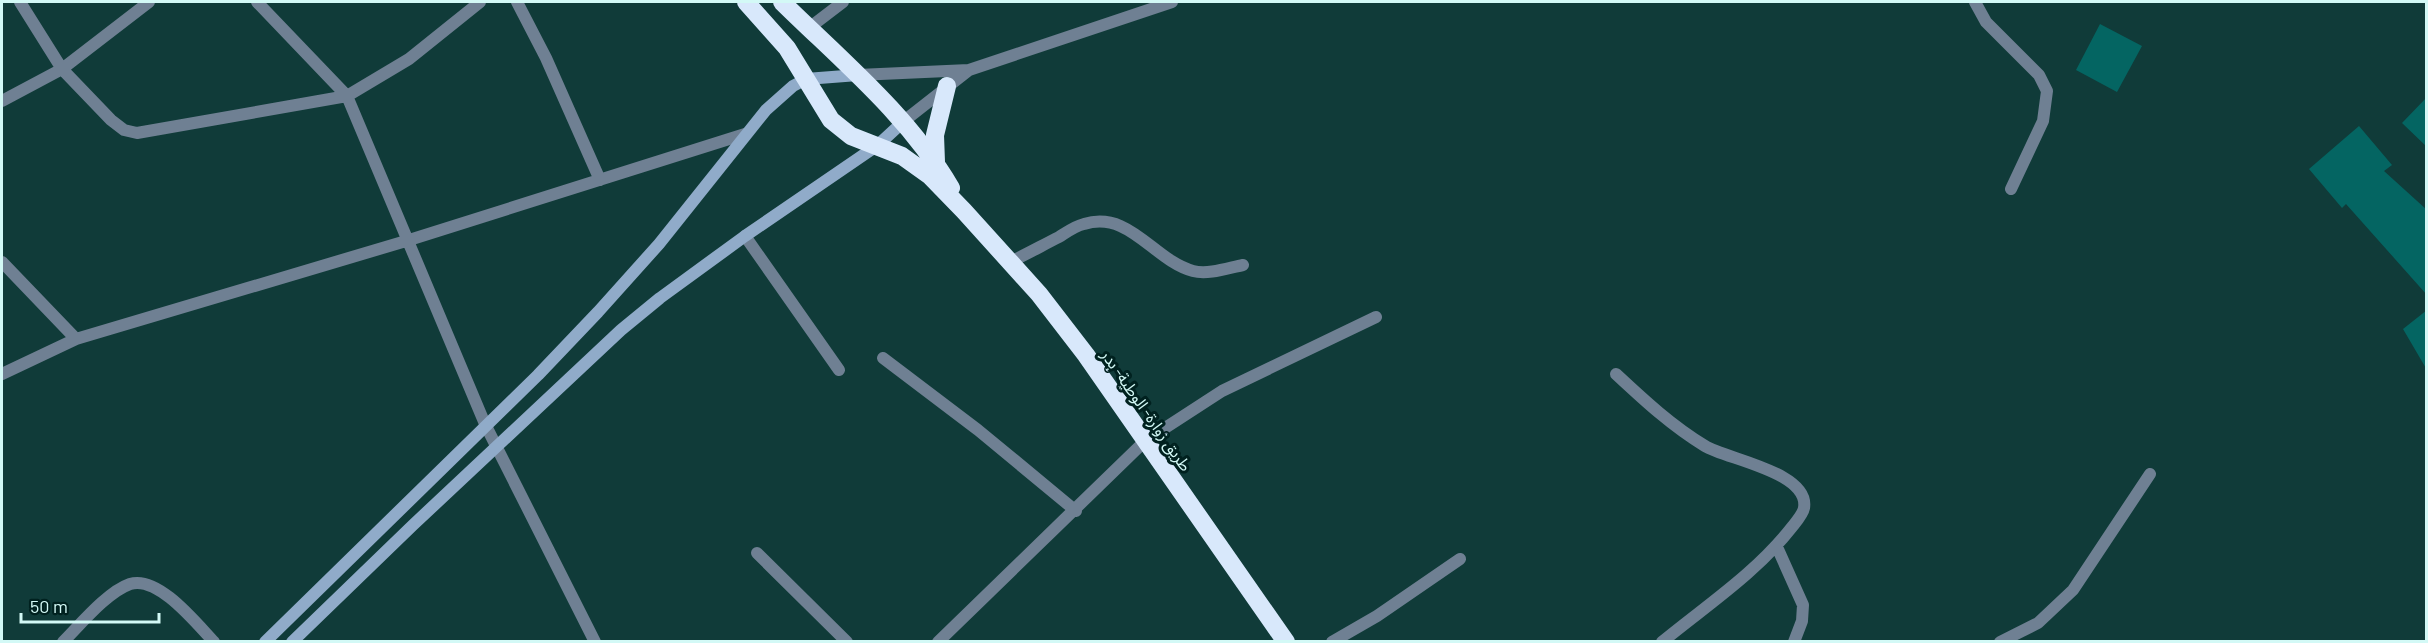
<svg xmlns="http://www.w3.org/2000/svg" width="2428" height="643" font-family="Barlow,'Noto Sans Arabic',sans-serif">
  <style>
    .building { fill: #046562 }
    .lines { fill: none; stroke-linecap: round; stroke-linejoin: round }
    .street { stroke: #6f8093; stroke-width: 12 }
    .secondary { stroke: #90abc9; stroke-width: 12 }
    .highway { stroke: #d8e8fb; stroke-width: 18 }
    .labels { text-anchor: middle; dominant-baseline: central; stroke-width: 6; stroke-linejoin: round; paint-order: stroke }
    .street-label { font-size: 16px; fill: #d3f9f6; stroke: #00211f }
  </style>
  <rect width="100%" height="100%" fill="#103b39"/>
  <path class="building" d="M2100,24l42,22 -25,46 -41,-22z
    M2427,97v50l-25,-24z
    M2359,126l33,39 -8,6 43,39v85l-81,-91 -4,4 -33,-39z
    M2427,310v60l-24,-41z"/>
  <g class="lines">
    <path class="street" d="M20,2l42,67 49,51 13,10 13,3 210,-37 62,-37 71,-57
      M257,2l90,94 138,328 110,218
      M517,2l29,56 54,122
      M1975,2l11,20 53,53 8,16 -4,30 -32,68
      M809,28l34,-26
      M858,75l111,-5 203,-68
      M2,101l60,-32 87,-67
      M904,121l65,-51
      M745,236l94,134
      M2,262l74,77
      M1010,262c17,-8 33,-17 49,-25 8,-5 16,-11 25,-13 46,-14 69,36 109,47 15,4 35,-3 50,-6
      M883,358l95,72 98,81
      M2,374l74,-35 330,-98 339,-107
      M1616,374c29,27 56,52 89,72 21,13 105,26 99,62 -1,6 -8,14 -12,19 -36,46 -85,78 -130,115
      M1777,547l26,58 -1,16 -8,21
      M757,553l90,89
      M63,642c17,-17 44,-50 67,-58 28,-9 66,39 84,58
      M938,642l207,-201 77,-50 154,-74
      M1332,642l45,-26 83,-57
      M2000,642l38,-19 35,-33 77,-116"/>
    <path class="secondary" d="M265,642l273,-267 60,-63 61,-68 107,-134 27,-24 13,-7 52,-4
      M292,642l121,-117 208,-195 39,-32 85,-62 133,-91 26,-24"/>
    <path class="highway" d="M746,2l41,46 44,72 20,16 51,20 28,20 34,35 75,83 47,61 200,287
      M782,2c60,59 126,113 169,186
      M936,162l-1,-27 12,-49"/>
  </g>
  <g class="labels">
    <g class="street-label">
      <text transform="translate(1147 410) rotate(55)">طريق زوارة- الوطية- بدر</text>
    </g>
  </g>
  <rect width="2428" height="643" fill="none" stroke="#d3f9f6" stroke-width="6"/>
  <path d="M21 613v9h138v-9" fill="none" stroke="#d3f9f6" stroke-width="3"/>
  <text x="30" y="613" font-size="18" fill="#d3f9f6" stroke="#00211f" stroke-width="4.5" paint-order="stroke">50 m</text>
</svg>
